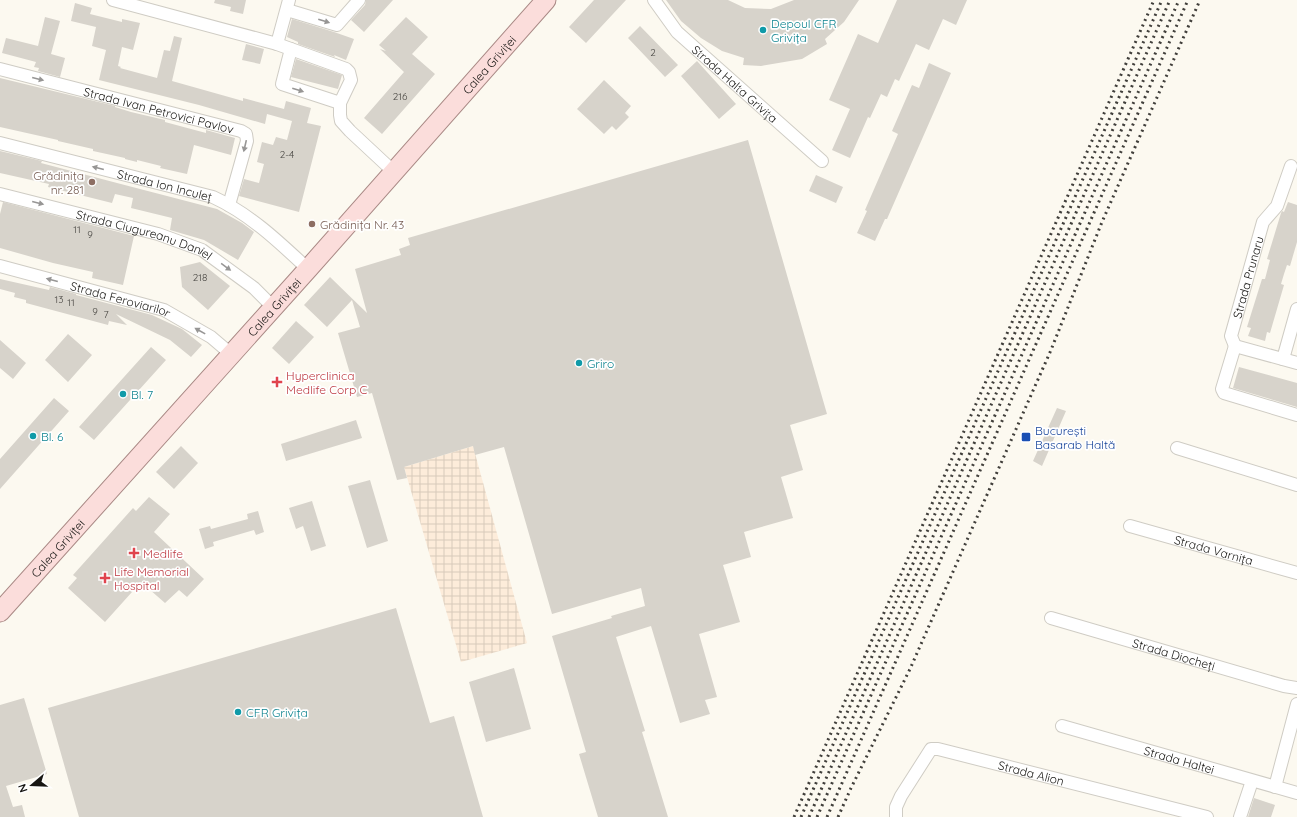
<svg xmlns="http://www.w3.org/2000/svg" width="1297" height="817" font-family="Quicksand,sans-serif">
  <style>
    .industrial { fill: url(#industrial-grid) }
    .building { fill: #d7d3cb }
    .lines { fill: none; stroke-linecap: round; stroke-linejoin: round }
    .street-casing { stroke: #cfccc4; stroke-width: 14 }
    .primary-casing { stroke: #a98985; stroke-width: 21 }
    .street { stroke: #fff; stroke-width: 12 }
    .primary { stroke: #fbdddb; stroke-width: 19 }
    .rail { stroke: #413f3b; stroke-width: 3; stroke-dasharray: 2 4; stroke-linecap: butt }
    .oneway { fill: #979695 }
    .culture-dot { fill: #0f9aa8; stroke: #fff; stroke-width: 1.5 }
    .education-dot { fill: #8d6e63; stroke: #fff; stroke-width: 1.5 }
    .health-dot { fill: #e0444e; stroke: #fff; stroke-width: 1.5 }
    .transit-dot { fill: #1a4fb4; stroke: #fff; stroke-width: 1.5 }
    .labels { text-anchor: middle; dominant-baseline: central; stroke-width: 3.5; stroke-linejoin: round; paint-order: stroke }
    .number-label { font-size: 10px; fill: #474541 }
    .culture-label { font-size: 12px; fill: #0d838f; stroke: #fff; text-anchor: start }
    .street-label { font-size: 12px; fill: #171613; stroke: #fff }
    .education-label { font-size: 12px; fill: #785e54; stroke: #fff; text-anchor: end }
    .health-label { font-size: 12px; fill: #be3a42; stroke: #fff; text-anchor: start }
    .transit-label { font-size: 12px; fill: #164399; stroke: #fff; text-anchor: start }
  </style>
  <defs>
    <pattern id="industrial-grid" width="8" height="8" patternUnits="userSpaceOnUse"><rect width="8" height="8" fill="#fdecda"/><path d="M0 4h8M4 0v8" fill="none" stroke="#d8caba"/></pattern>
  </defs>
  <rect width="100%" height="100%" fill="#fcf9f0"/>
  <path class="industrial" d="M473,446l54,197 -66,19 -57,-195z"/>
  <path class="building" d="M215,0h31l-3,14 -13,-3 1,-4 -17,-4z
    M366,0h27l-29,32 -13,-12 14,-15z
    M594,0h32l-40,43 -17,-16z
    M666,0h62l17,8 26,1 23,-9h65l-15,22 -19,17 2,5 -25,15 -41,7 -18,-1 1,-7 -22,-7 -21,-13 -20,-17z
    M897,0h70l-11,25 -13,-6 -14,31 -13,-6 -17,37 -4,-2 -8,18 -6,-3 -11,24 -2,-1 -18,41 -18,-8 18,-41 -21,-9 29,-66 20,9z
    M75,3l17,5 -2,6 32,8v-3l18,4 -7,27 -11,-3 -4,19 3,1 -1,1 37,10 7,-28 6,1 4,-15 8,2 -10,43 71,20v-3l41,11 2,-8 25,7 -4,15 14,3 -22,86 -60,-16 5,-17 15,4 5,-19 -7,-2 5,-20 11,3 3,-8 11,3 5,-19 -25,-7 -2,10 -66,-19 -100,-25 7,-30 -14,-4 4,-19 -25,-6z
    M45,17l15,4 -9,33 14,4 -5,19 -22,-6 1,-3 -5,-1 2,-5 -34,-9 4,-15 32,8z
    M406,17l22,20 -16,17 23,20 -53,60 -18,-16 40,-46 -24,-23 6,2 -7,-6z
    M292,19l42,13 20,7 -8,21 -12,-5 1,2 -37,-13v-2l-11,-5z
    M640,26l38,39 -13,12 -37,-39z
    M246,44l18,5 -4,15 -18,-4z
    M296,59l46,16 -4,14 -47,-12z
    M697,61l39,43 -17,15 -38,-43z
    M929,63l22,10 -64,146h-2l-10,22 -18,-8 10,-22 -2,-1 33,-76 -6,-3 20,-46 7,3z
    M0,78l115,28v1l16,5 34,8v2l41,11v-3l29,8 -4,17 -37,-10 -7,29 -27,-6 1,-2 -24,-6v2l-12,-3v-1l-32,-7v-2l-35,-8v-1l-58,-13z
    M604,80l27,26 -6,7 4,4 -13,13 -4,-4 -8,8 -27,-25z
    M748,140l79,274 -37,11 13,45 -22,7 12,41 -49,14 7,25 -28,8 17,57 -41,12 18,63 -12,3 5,14 -30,9 -29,-97 -35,11 29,94 -3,1 26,85h-70l-19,-63 7,-2 -34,-116 60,-18 -1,-2 34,-10 -4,-18 -89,26 -48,-167 -29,8 -2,-9 -69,21 3,11 -10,2 -25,-87 -15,4 -19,-64 22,-6 -8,-27 -25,27 -23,-22 26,-28 37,36 -12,-44 46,-14 -2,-6 11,-4 -2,-7z
    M0,151l42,10 -1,2 76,20 100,26 25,14 12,9 -16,28 -34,-20 -34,-10 2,-12 -41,-10 2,-10 -18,-4 -3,9 -64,-16 1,-3 -49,-11z
    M816,175l27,12 -7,16 -27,-12z
    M3,202l131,34 -11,49 -31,-7 1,-6 -40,-9 -53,-15v-34z
    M1288,202l9,3v37l-7,24 -3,-1 -3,9 -3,10 3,1 -14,48 -3,-1 -2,9 -17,-5 3,-8 -4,-1 15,-48h3l5,-19 -3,-1 14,-46 1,-2 2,1z
    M200,262l30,24 -22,24 -26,-23 -2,-20z
    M0,279l49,11 1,-3 26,7v1l76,20 30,14 20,16 -11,12 -21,-17 -54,-26 11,11 -18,-4 -1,4 -82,-22v-3l-12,-3 1,-4 -15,-4z
    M296,321l18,16 -25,27 -17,-16z
    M68,334l24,21 -24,27 -23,-22z
    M0,340l26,23 -13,16 -13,-11z
    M151,347l15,13 -72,80 -15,-13z
    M1239,367l58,16v24l-64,-19z
    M54,398l15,13 -69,78v-30z
    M1057,408l9,3 -24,55 -9,-5z
    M356,420l6,18 -76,23 -5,-17z
    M181,446l17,17 -24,26 -18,-17z
    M370,480l18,61 -21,7 -19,-62z
    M149,497l21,17 -16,18 50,47 -17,18 -8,-7 -14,13 -24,-21 -36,40 -37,-34 9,-10 -4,-3 60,-67 3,3z
    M312,501l14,45 -15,5 -8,-25 -7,3 -7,-21z
    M258,511l6,21 -8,3 -2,-5 -41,12 1,4 -9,3 -6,-20 11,-3 1,3 37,-10 -1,-5z
    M396,608l34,115 24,-7 29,101h-404l-31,-109z
    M514,668l17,61 -45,13 -17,-60z
    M24,698l23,76 -41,12 7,21 9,-2 3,12h-25v-112z
    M1254,798l21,7 -4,12h-23z"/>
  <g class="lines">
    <defs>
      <g id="street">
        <path d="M113,0l164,44 69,25 3,3 2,8 -11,23v12l1,6 9,10 44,41"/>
        <path id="s1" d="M654,0l23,32 145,129"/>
        <path d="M287,10l50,15 22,-25"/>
        <path d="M277,44l12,-44"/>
        <path d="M291,49l-9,35 58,19"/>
        <path id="s2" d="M0,69l241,62 5,3 1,7 -18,64"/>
        <path id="s3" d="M0,143l213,54c37,17 66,45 95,72"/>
        <path id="s4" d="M0,194l158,40 44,16 52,38 19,19"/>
        <path id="s5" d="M0,266l164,44 47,27 20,17"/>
        <path id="s6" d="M1235,346l-4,-10 32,-114 14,-16 14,-40"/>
        <path d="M1235,346l-13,43 2,4 73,22"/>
        <path d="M1235,346l62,17"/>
        <path d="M1283,359l14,-50"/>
        <path d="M1177,448l120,37"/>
        <path id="s7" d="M1130,526l167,47"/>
        <path id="s8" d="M1051,618l233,68 13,2"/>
        <path id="s9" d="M1062,726l235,67"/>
        <path d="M1275,787l22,-83"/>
        <path id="s10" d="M896,817v-10l5,-11 30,-47h7l269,68"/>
        <path d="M1240,817l12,-36"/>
      </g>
      <g id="primary">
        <path id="s11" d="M0,612l308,-343 238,-269"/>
      </g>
    </defs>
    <use href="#street" class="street-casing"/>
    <use href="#primary" class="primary-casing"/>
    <use href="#street" class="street"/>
    <use href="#primary" class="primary"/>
    <path class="rail" d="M794,817l360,-817
      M801,817l361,-817
      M809,817l361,-817
      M817,817l362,-817
      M827,817l361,-817
      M838,817l13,-29 59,-119 141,-319 51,-128 98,-222"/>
  </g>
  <defs><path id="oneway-solid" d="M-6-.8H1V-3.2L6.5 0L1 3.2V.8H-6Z"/></defs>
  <g class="oneway">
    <use href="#oneway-solid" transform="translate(324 21) rotate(17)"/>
    <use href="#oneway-solid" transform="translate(38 79) rotate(14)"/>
    <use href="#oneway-solid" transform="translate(298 90) rotate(17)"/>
    <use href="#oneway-solid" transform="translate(245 146) rotate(103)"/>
    <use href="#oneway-solid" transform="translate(98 168) rotate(-166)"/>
    <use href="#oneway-solid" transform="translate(38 203) rotate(14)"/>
    <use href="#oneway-solid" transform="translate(226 267) rotate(36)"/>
    <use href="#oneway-solid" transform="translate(52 280) rotate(-165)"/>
    <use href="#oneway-solid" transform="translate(200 331) rotate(-151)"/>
  </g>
  <g class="culture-dot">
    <circle cx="763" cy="30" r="4"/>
    <circle cx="579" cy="363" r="4"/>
    <circle cx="123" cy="394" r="4"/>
    <circle cx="33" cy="436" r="4"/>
    <circle cx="238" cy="712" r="4"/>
  </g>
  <g class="education-dot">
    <circle cx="92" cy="182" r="4"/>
    <circle cx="312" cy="224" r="4"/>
  </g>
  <g class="health-dot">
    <path d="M275 376h4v4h4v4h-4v4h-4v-4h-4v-4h4z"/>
    <path d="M132 547h4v4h4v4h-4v4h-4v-4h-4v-4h4z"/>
    <path d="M103 572h4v4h4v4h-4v4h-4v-4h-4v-4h4z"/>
  </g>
  <rect class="transit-dot" x="1021" y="432" width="10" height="10" rx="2"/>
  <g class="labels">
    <g class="number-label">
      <text x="653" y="52">2</text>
      <text x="400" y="96">216</text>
      <text x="287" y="154">2-4</text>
      <text x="77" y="229">11</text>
      <text x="90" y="234">9</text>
      <text x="200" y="277">218</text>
      <text x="59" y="299">13</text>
      <text x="71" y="302">11</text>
      <text x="95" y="311">9</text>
      <text x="106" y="314">7</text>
    </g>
    <g class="culture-label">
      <text x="771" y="23">Depoul CFR<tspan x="771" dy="14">Grivița</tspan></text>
      <text x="587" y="363">Griro</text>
      <text x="131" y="394">Bl. 7</text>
      <text x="41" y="436">Bl. 6</text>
      <text x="246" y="712">CFR Grivița</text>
    </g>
    <g class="street-label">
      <text stroke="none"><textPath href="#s11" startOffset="734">Calea Griviței</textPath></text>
      <text stroke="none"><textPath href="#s1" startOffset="117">Strada Halta Grivița</textPath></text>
      <text stroke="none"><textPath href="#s2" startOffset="164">Strada Ivan Petrovici Pavlov</textPath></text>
      <text stroke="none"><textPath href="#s3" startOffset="170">Strada Ion Inculeț</textPath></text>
      <text stroke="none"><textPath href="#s4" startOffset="150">Strada Ciugureanu Daniel</textPath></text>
      <text stroke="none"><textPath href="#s6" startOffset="72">Strada Prunaru</textPath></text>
      <text stroke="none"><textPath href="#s5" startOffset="125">Strada Feroviarilor</textPath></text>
      <text stroke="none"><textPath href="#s11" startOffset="410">Calea Griviței</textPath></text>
      <text stroke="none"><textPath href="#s11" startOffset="86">Calea Griviței</textPath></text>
      <text stroke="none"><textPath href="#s7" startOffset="87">Strada Varnița</textPath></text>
      <text stroke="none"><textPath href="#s8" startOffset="128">Strada Diocheți</textPath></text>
      <text stroke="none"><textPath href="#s9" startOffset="122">Strada Haltei</textPath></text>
      <text stroke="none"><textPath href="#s10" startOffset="181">Strada Alion</textPath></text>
    </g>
    <g class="education-label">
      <text x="84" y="175">Grădinița<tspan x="84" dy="14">nr. 281</tspan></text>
      <text x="320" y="224" text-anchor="start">Grădinița Nr. 43</text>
    </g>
    <g class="health-label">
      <text x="286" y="375">Hyperclinica<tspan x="286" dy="14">Medlife Corp C</tspan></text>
      <text x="143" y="553">Medlife</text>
      <text x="114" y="571">Life Memorial<tspan x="114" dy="14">Hospital</tspan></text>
    </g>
    <g class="transit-label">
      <text x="1035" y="430">București<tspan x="1035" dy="14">Basarab Haltă</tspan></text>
    </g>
  </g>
  <g transform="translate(32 785) rotate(251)" stroke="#ffffff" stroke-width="3" paint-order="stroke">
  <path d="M0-3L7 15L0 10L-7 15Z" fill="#171613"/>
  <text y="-6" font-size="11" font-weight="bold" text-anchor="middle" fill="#171613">N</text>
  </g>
</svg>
